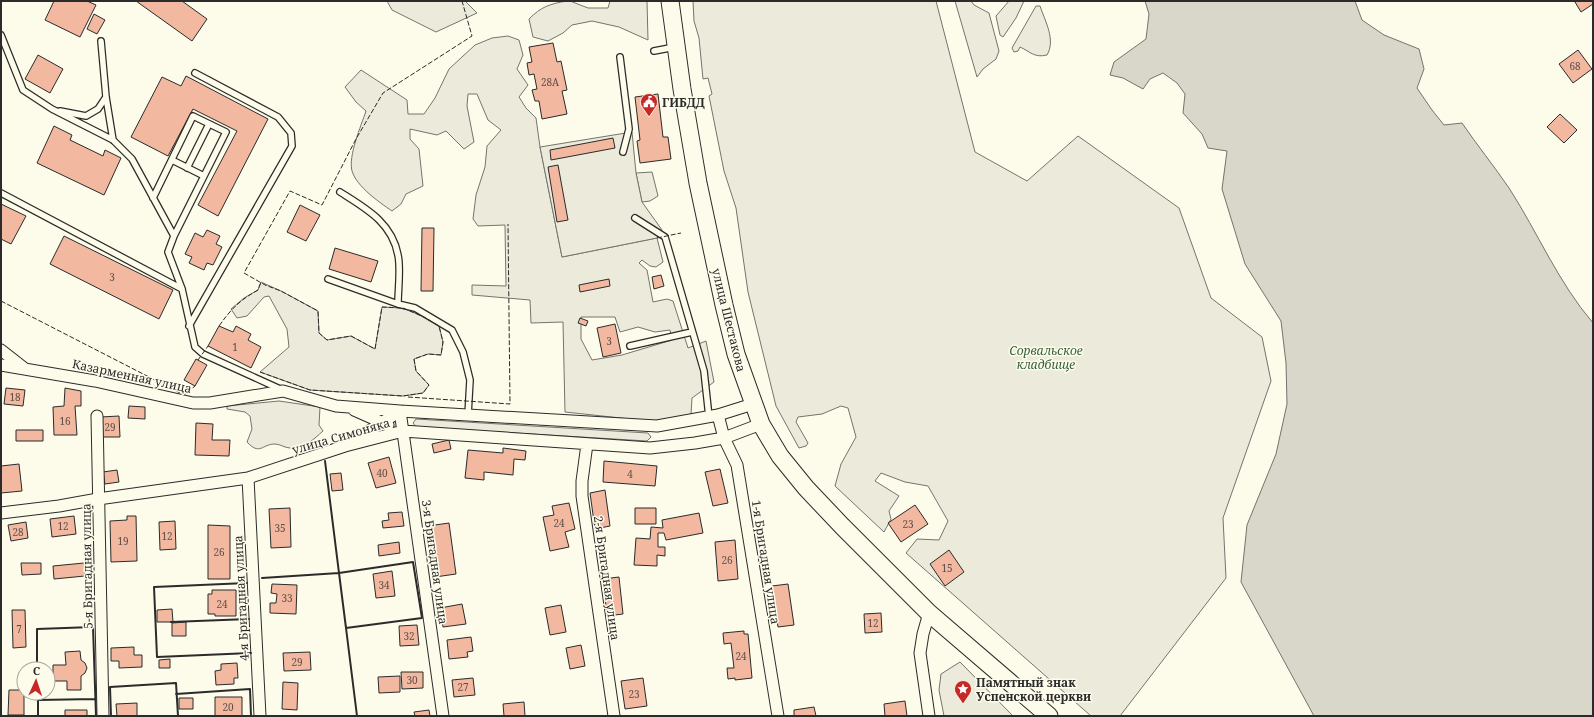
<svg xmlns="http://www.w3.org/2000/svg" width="1594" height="717" font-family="'Noto Serif',serif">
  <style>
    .green { fill: #ecebdb; stroke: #74746e; fill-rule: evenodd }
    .parking { fill: #eceadb; stroke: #74746e }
    .water { fill: #d8d7c9; stroke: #74746e }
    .building { fill: #f2b8a0; stroke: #2b2b2b }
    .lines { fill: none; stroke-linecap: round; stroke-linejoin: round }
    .service-casing { stroke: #2b2b2b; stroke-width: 8 }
    .minor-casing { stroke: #2b2b2b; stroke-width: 13 }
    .primary-casing { stroke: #2b2b2b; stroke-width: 19 }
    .service { stroke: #fdfbea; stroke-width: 5.5 }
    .minor { stroke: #fdfbea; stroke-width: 11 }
    .primary { stroke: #fdfbea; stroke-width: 17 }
    .fence { stroke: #2b2b2b; stroke-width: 1; stroke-dasharray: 5 2; stroke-linecap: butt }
    .wall { stroke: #2b2b2b; stroke-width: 2 }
    .labels { text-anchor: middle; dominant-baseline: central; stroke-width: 3; stroke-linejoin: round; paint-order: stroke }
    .number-label { font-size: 10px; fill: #5d4e48 }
    .poi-label { font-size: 12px; font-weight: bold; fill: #2b2b2b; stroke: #fdfbea; text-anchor: start }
    .street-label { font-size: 12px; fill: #2b2b2b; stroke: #fdfbea }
    .park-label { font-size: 12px; font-style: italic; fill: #34623c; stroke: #fdfbea }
  </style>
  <rect width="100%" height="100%" fill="#fdfbea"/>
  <path class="green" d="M387,1h78l12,12 -41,19 -44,-22z
    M567,1h3l18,7h20l2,-7h37l1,39 -29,-13 -27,-6 -20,4 -9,8 -15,8 -15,-4 -4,-18c12,-12 20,-15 38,-18z
    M693,1h243l39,151 52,29 51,-45 101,72 32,90 51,39 9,44 -48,137 3,60 -106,138h-29l-185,-163 11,-14 22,1 9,-19 -20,-35 -23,-4 -24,-9 -6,8 24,15 -10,15 2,8 -7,13 -49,-46 6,-22 15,-27 -8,-29 -7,-2 -19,8 -24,3 -2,5 12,21 -2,3 -7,2 -23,-42 -28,-114 -12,-84 -12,-37 -15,-75 3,-2 -4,-16 -5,1 -4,-41 -5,-17z
    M955,1h16l3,4 15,8 10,38 -3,8 -13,10 -6,8z
    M1009,1h15l-8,17 -13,19 -3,-2 -4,-19z
    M1036,6h4c5,15 16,34 7,49 -13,3 -16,-3 -27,-8l-2,4 -4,1 -2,-4z
    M508,36l11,4 4,15 -6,14 11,16 -9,12 7,11 10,10 4,29 22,110 95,-19 6,24 -7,5 -6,-1 -8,-6 -3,3 8,7 6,32 14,-3 6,2 15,47 18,-7 8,41 -22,16 -1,16 -33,8 -93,-10 -2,-90 -32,1 -1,-23 -58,-5v-10l34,1 -1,-61 -27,1 -5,-7 3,-24 9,-28 2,-21 14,-16 -13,-10 -11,-26h-9l-1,12 7,36 -10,7 -18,-18 -9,4 -27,-6v10l9,10 4,37 -17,8 -5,10 -9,7c-13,-9 -35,-24 -40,-40 -4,-15 9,-45 14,-60l-10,-9 -11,-15 16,-17 46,30 1,14h16l11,-16 14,-29 26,-24 17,-7zM581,317h34l5,15 18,-5 17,5 15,-2 2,10 -50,15 -30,5 -11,-21z
    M652,172l6,24 -8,5 -8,1 -6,-29z
    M261,282l20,9 37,20 1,22 8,7 24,-4 24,13 7,-42 21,1 21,9 15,9 4,16 -2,13 -13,-1 -14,5 2,12 13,14 -6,8 -20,3 -93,-6 -50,-18 29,-25 -2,-18 -18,-33 -5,1 -17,19 -10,2 -6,-9 13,-11 14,-8z
    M279,401l41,6 -1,18 4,6c-9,8 -19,18 -33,17 -5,0 -10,-4 -15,-4 -13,0 -15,12 -28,-2l5,-13 -2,-13 -5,-4 -18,-3v-3z
    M416,419l232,14 3,4 -4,4 -231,-14 -3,-4z
    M960,662l53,54h-69l-5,-26 2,-16z"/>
  <path class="parking" d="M632,132l4,41 6,29 20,28 -5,8 -95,19 -22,-110z"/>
  <path class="water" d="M1145,1h210l7,19 22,15 35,14 5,20 -7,19 15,22 12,15 18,-2c15,22 32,43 47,65 29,45 49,94 84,135v393h-279l-73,-134 6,-57 29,-71 11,-50 -1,-41 -5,-42 -36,-57 -23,-75 5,-38 -19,-3 -6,-14 -19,-21 2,-19 -8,-11 -14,-10 -13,6 -7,10 -20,-11 -13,-3 4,-13 32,-23 3,-25z"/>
  <path class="building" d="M54,1h33l9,4 -16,32 -35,-17z
    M136,1h46l25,18 -15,22z
    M1578,1h15v3l-12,8 -6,-10z
    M94,14l11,6 -8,14 -10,-5z
    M553,43l4,19 4,-1 6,29 -5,1 5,23 -25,5 -3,-18h-4l-3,-11 5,-1 -3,-15 -5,1 -2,-12 5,-1 -3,-15z
    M1578,50l14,19 -19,14 -14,-19z
    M38,55l25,14 -13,24 -25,-14z
    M186,76l82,43 -50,97 -20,-11 39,-74 -44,-22 -25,47 -37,-19 31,-60 19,9z
    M658,94l5,43h5l3,22 -31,4 -3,-22 3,-1 -5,-43z
    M1560,114l17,16 -13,13 -17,-16z
    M54,126l18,9 -2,5 33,16 2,-6 16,8 -17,37 -67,-32z
    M613,138l2,10 -64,12 -1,-10z
    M558,165l10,55 -11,2 -9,-55z
    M1,204l25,12 -15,28 -10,-5z
    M300,205l20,10 -14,26 -19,-9z
    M422,228h12l-1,63h-12z
    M207,230l13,6 -4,8 6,3 -9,18 -6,-2 -3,7 -15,-7 3,-6 -7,-3 10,-21 8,4z
    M64,236l109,54 -14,29 -109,-55z
    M335,248l43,13 -7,21 -42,-13z
    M661,275l3,11 -10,3 -2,-12z
    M609,279l1,7 -30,6 -1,-7z
    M580,318l8,3 -2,5 -8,-3z
    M615,324l6,29 -18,4 -6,-29z
    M219,326l14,6 3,-6 15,8 -3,6 13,7 -10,21 -43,-22z
    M196,359l11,6 -12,21 -11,-6z
    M6,388l19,2 -2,16 -19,-2z
    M65,388l16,3v15h-6l2,29h-23l-1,-28 11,-1z
    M129,406l16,1v12l-17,-1z
    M119,416l1,21h-18l-1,-20z
    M196,423l17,1 -1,16h18l-1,16 -34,-1z
    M16,430h27v11h-27z
    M449,440l2,9 -17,4 -2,-9z
    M503,448l23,3 -1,9 -11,-1 -1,16 -29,-3v8l-19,-2 3,-28 35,3z
    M389,457l7,26 -20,5 -8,-25z
    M604,461l53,5 -2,20 -52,-4z
    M19,464l3,27 -21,2v-27z
    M720,469l8,34 -15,3 -8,-34z
    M117,470l2,12 -14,2 -2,-12z
    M341,473l2,17 -11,1 -2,-17z
    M605,490l5,36 -15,3 -5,-36z
    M569,503l6,26 -10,3 4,15 -19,4 -7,-34 11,-2 -2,-9z
    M915,505l13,19 -27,18 -13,-19z
    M290,508l1,39 -20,1 -2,-39z
    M635,508h21v16h-21z
    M402,512l2,14 -21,2 -1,-7 7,-1 -1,-7z
    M699,513l4,20 -37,7 -2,-7h-6v14h7v9l-8,-1v11l-23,-1 2,-27 14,1 1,-12 12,1 -1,-8z
    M74,516l2,18 -24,3 -2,-18z
    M127,516h9l1,45 -26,1 -1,-41 17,-1z
    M175,521l1,28 -16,1 -1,-28z
    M26,522l2,16 -17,3 -3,-16z
    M449,523l7,51 -21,3 -7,-51z
    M208,525l22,1v53h-22z
    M735,540l3,39 -20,2 -3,-39z
    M399,542l1,11 -21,3 -1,-11z
    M949,550l15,22 -19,14 -15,-22z
    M21,563h20v11l-19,1z
    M84,563l1,13 -31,3 -1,-13z
    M392,571l3,25 -19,2 -3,-24z
    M619,577l4,37 -16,2 -4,-37z
    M272,584l25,1 -1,29 -26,-1v-10h6l1,-9 -6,-1z
    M788,584l6,41 -16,2 -6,-41z
    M212,590h24v26h-21v-2h-7v-20h4z
    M462,604l4,20 -23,3 -3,-19z
    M561,605l5,27 -16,3 -5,-27z
    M172,609l1,13h-16v-12z
    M12,610h13l1,37 -13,1z
    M881,613l1,19 -17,1 -1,-19z
    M186,622v14h-14v-13z
    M417,625l2,20 -19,1 -1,-20z
    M744,631v3h4l4,44 -17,2v-2l-7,1 -1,-11h7l-3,-25 -7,1 -1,-11z
    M471,637l2,14 -6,1 1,5 -19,2 -2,-19z
    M581,645l4,21 -15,3 -4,-21z
    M134,647v8h8v12l-23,1v-7h-8v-13z
    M80,651l1,9 4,3 2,5 -2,5 -4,3v14h-14v-9h-14v-16h13l-1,-13z
    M310,652l1,18 -27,1 -1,-18z
    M170,659v9h-11v-8z
    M237,663l1,15h-4v6l-18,1 -1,-14 6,-1v-6z
    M401,672h22v16l-21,1z
    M400,676v16l-21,1 -1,-16z
    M473,678l2,17 -21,2 -2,-17z
    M643,678l4,28 -22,3 -4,-28z
    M283,682l15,1 -1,27 -15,-1z
    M9,690h15v25h-16z
    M215,697h27v19h-27z
    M179,698h14v11h-14z
    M905,701l2,15h-22l-1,-12z
    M524,702l1,14h-21l-1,-12z
    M137,703v13h-20l-1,-12z
    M814,707l2,9h-22v-6z
    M65,710h22v6h-22z
    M429,710l1,6h-15l-1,-4z"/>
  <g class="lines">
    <defs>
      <path id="service" d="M1,35l22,55 29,19 61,31 19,19 42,77 -6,16 14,37 13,58 8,7 77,35
        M101,41l5,56 7,43
        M654,51l21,-4
        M620,57l9,72 -6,23
        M60,111l26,5 12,-7 8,-12
        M172,160l32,16
        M187,168l22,-44
        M340,192c25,16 52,30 58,63 3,14 0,34 0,49
        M1,193l181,96
        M153,198l40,-82 33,16 -52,104
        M635,218l30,19 39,134 5,46
        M328,279l70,25 17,4 37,22 11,22 7,28 -2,35
        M189,326l103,-180 -1,-13 -13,-16 -83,-44
        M630,346l62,-14"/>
      <path id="minor" d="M1,350l23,18
        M1,365l94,16 98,22h17l73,-12 53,15 64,5 257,15 61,-11 35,-11
        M354,410l34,15
        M400,411l43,305
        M718,415l6,23 13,27 41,251
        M97,416l6,300
        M357,439l43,-28
        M587,444l-5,37v15l32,220
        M248,478l12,238
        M1,513l58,-7 39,-7 150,-21 97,-32 58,-15 247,17 45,-5 29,-5 37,-14
        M929,716l-9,-63 3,-19 6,-21"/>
      <path id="primary" d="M670,1l12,88 16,94 26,122 12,49 25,70 19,32 26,32 36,38 87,87 120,103"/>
    </defs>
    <use href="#service" class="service-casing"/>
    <use href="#minor" class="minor-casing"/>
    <use href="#primary" class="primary-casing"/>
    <use href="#service" class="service"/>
    <use href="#minor" class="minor"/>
    <use href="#primary" class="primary"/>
    <path class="fence" d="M657,238l24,-5
      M1,301l183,94 11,-9
      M219,326c12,-17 21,-26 39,-36l3,-8
      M198,360l10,-14
      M260,372l50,18 93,6 20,-3 6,-8 -13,-14 -2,-12 14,-5 13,1 2,-13 -4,-16 -15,-9 -21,-9 -21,-1 -7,42 -24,-13 -24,4 -8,-7 -1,-22 -37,-20 -16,-6 -21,-12 46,-82 32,14 34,-66 27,-46 89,-57 -10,-35
      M408,397l102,7 -2,-180"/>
    <path class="wall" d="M413,562l9,56 -76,10 -7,-55z
      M262,578l77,-5 -14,-112
      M247,583l-93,4 3,70 94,-4
      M171,622l78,-3
      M346,628l11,88
      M37,669v-40l56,-2 3,89
      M38,693v23
      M176,694l74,-5 1,27
      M38,700l57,-1
      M111,716l-1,-29 66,-4 2,33"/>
  </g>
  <defs>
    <symbol id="civic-pin" viewBox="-11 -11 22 30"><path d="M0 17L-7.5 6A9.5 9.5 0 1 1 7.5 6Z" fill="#c62828" stroke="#fdfbea"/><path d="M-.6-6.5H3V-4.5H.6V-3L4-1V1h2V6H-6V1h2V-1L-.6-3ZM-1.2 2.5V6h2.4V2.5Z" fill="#fff"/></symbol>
    <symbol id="sight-pin" viewBox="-11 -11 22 30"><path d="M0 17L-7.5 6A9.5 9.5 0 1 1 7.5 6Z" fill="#c62828" stroke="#fdfbea"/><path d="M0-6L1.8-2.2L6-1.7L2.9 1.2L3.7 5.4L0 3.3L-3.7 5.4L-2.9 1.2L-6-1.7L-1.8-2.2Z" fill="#fff"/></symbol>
  </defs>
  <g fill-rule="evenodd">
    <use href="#civic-pin" x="639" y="92" width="20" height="27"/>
    <use href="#sight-pin" x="953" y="679" width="20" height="27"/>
  </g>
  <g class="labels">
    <g class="number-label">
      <text x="1575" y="66">68</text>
      <text x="550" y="82">28А</text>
      <text x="112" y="277">3</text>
      <text x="609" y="341">3</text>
      <text x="235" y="347">1</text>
      <text x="15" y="397">18</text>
      <text x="65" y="421">16</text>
      <text x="110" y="427">29</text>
      <text x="382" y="473">40</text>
      <text x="630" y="474">4</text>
      <text x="559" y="523">24</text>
      <text x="908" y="524">23</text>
      <text x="63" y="526">12</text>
      <text x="280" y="528">35</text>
      <text x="18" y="532">28</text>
      <text x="167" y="536">12</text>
      <text x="123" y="541">19</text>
      <text x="219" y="552">26</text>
      <text x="727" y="560">26</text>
      <text x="947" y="568">15</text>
      <text x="384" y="585">34</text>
      <text x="287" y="598">33</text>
      <text x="222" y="604">24</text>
      <text x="873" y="623">12</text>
      <text x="19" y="629">7</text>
      <text x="409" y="636">32</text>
      <text x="741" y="656">24</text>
      <text x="297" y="662">29</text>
      <text x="412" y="680">30</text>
      <text x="463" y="687">27</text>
      <text x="634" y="694">23</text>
      <text x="228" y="707">20</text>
    </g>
    <g class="poi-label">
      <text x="662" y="102">ГИБДД</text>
      <text x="976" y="682">Памятный знак<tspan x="976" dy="14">Успенской церкви</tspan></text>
    </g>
    <g class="street-label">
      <text transform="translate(729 320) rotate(76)">улица Шестакова</text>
      <text transform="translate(132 376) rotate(12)">Казарменная улица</text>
      <text transform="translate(341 436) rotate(-16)">улица Симоняка</text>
      <text transform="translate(435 562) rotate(82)">3-я Бригадная улица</text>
      <text transform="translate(766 562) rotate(81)">1-я Бригадная улица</text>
      <text transform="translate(87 566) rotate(-91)">5-я Бригадная улица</text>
      <text transform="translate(607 578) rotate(82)">2-я Бригадная улица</text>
      <text transform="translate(241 598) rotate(-93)">4-я Бригадная улица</text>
    </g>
    <g class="park-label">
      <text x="1046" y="350">Сорвальское<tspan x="1046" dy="14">кладбище</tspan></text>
    </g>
  </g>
  <rect width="1594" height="717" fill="none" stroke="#2b2b2b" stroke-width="4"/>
  <g transform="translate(36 681) rotate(3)"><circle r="19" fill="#fdfbea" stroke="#a9a89e"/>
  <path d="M0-3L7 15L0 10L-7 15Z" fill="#c62828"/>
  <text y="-6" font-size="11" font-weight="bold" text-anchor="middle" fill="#2b2b2b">С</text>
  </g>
</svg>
